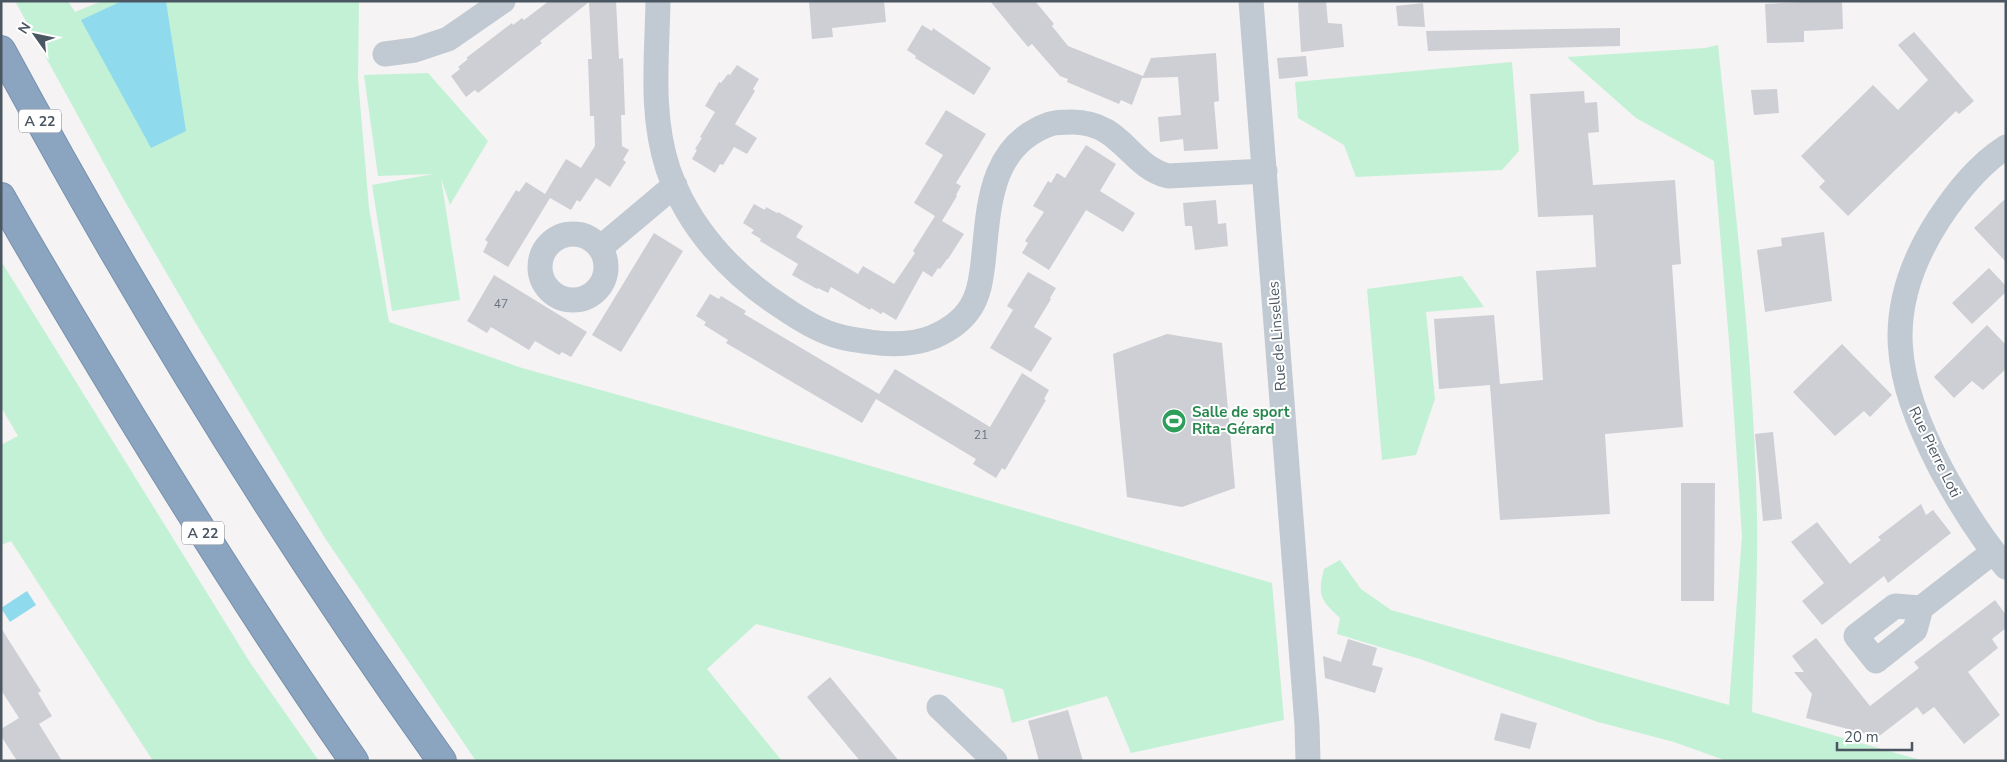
<svg xmlns="http://www.w3.org/2000/svg" width="2007" height="762" font-family="'Nunito Sans',sans-serif">
  <style>
    .green { fill: #c3f1d5 }
    .water { fill: #90daee }
    .building { fill: #cdcfd5 }
    .lines { fill: none; stroke-linecap: round; stroke-linejoin: round }
    .highway-casing { stroke: #7690ad; stroke-width: 30 }
    .street { stroke: #c1cad2; stroke-width: 25 }
    .highway { stroke: #8ba5c1; stroke-width: 28 }
    .labels { text-anchor: middle; dominant-baseline: central; stroke-width: 4; stroke-linejoin: round; paint-order: stroke }
    .number-label { font-size: 12px; fill: #6b747e }
    .shield { fill: #fff; stroke: #808990; stroke-width: 1 }
    .shield-label { font-size: 14px; font-weight: bold; fill: #4a5661 }
    .street-label { font-size: 15px; fill: #4a5661; stroke: #fff }
    .leisure-label { font-size: 15px; font-weight: bold; fill: #27864d; stroke: #fff; text-anchor: start }
  </style>
  <rect width="100%" height="100%" fill="#f5f3f3"/>
  <path class="green" d="M15,1h53l7,11 27,-11h257l-1,78 11,129 20,114 133,46 311,87 439,128 12,137 -153,33 -24,-57 -95,27 -9,-34 -247,-65 -49,45 75,92h-306l-151,-223 -130,-216 -72,-124z
    M1718,45c16,156 36,314 39,471 1,65 -3,131 -5,196l172,49h-197l-53,-19 -76,-20 -178,-63 -83,-25 3,-16c-19,-18 -23,-22 -16,-49l16,-9 21,29 30,21 338,95 13,-169 -13,-195 -15,-180 -78,-43 -69,-61 138,-9z
    M1512,62l7,89 -17,19 -146,7 -12,-32 -46,-27 -3,-36z
    M428,73l60,68 -38,64 -9,-27 19,122 -68,11 -20,-126 62,-11 -56,2 -14,-101z
    M1,261l250,403 68,97h-166l-142,-220 -10,4v-100l17,-9 -17,-29z
    M1462,276l22,31 -58,5 9,87 -19,56 -34,5 -15,-171z"/>
  <path class="water" d="M122,1h44l20,130 -35,17 -70,-128z
    M27,591l9,14 -26,17 -9,-14z"/>
  <path class="building" d="M549,1h67l3,58 4,-1 1,29 1,28h-4l1,31 7,4 -6,10 3,2 -16,25 -14,-9 -16,24 -3,-2 -6,10 -21,-12 -42,69 -25,-15 5,-10 -3,-2 31,-50 3,2 7,-10 19,12 21,-35 15,9 14,-22 -1,-30h-4l-2,-57h4l-3,-57 -49,39 2,2 -64,50 -3,-3 -9,7 -15,-21 9,-7 -2,-2 10,-8 -2,-1 46,-35 1,2 9,-7 2,2z
    M809,1h75l2,21 -54,6 1,9 -21,2z
    M990,1h45l19,23 -2,2 16,20 75,30 8,-18 65,-5 3,48 -5,1 4,47 -34,2 -1,-12 -23,3 -2,-25 23,-2 -3,-38 -36,1 -10,27 -11,-5 -2,4 -52,-22 1,-3 -8,-3 -28,-32 -4,3z
    M1298,1h28l2,22 14,1 2,23 -43,5z
    M1826,1h16l1,28 -39,2v11l-37,1 -2,-39z
    M1423,3l2,24 -27,-1 -2,-20z
    M922,25l10,6 1,-3 58,40 -17,27 -59,-37 1,-2 -9,-6z
    M1620,28v18l-192,5 -2,-20z
    M1914,32l60,69 -15,13 -3,-3 -108,105 -29,-29 6,-6 -24,-25 72,-71 25,25 30,-30 -30,-35z
    M1306,56l2,20 -29,3 -2,-21z
    M737,65l22,14 -6,10 2,2 -20,33 22,14 -10,16 -13,-7 -11,18 -3,-1 -5,9 -23,-14 5,-9 -2,-1 7,-11 -2,-1 15,-25 -10,-6 14,-24 2,1 7,-9 2,1z
    M1777,89l2,24 -25,2 -3,-25z
    M1584,91l1,12 12,-1 2,30 -11,1 5,52 82,-5 6,84 -9,1 11,162 -78,7 5,80 -110,6 -10,-135 -51,4 -5,-70 60,-4 6,69 43,-4 -7,-109 60,-4 -3,-52 -55,2 -8,-123z
    M946,110l40,24 -30,49 5,3 -5,9 1,1 -15,25 22,13 -16,25h-1l-7,10 -2,-1 -6,9 -9,-6 -27,49 -13,-8 -2,2 -10,-6 -1,2 -39,-23 -3,6 -10,-5 -1,1 -25,-14 6,-11 -38,-23 1,-2 -10,-6 3,-3 -11,-7 11,-19 11,6 1,-3 11,6 1,-1 25,14 -7,11 62,37 5,-8 31,18 21,-31 -2,-2 22,-35 -21,-13 29,-48 -18,-11z
    M1086,145l30,19 -16,27 35,22 -12,19 -37,-22 -37,60 -27,-17 6,-10 -3,-2 19,-29 -11,-6 15,-25 3,2 6,-10 8,5z
    M2006,198v64l-32,-34z
    M1216,200l2,24 8,-1 2,23 -33,4 -3,-24h-7l-2,-23z
    M1824,232l8,69 -67,11 -8,-62 25,-4 -1,-8z
    M654,233l29,18 -62,101 -29,-17z
    M1989,268l17,18v6l-34,32 -20,-21z
    M1028,272l28,16 -6,10 1,1 -17,28 18,11 -21,34 -41,-24 23,-38 -6,-4z
    M494,275l93,57 -16,25 -9,-5 -3,3 -24,-14 -6,9 -38,-23 -4,6 -20,-12z
    M710,294l9,5 2,-3 25,15 -2,3 135,80 16,-25 95,58 32,-54 27,17 -5,9 2,1 -41,70 -3,-2 -6,10 -23,-14 3,-5 -100,-60 -14,24 -136,-80 2,-3 -24,-15 2,-3 -10,-6z
    M1987,325l19,20v24l-23,21 -11,-9 -18,17 -20,-21z
    M1167,334l55,9 13,145 -53,19 -55,-10 -14,-143z
    M1842,344l50,51 -22,22 -6,-6 -29,25 -42,-44z
    M1773,432l9,87 -19,2 -8,-87z
    M1681,483h34l-1,118h-33z
    M1921,504l5,11 7,-5 18,23 -63,50 -4,-7 -62,49 -20,-24 22,-18 -33,-41 26,-20 33,42 31,-24 -3,-3z
    M1995,600l11,15v13l-14,11 6,9 -30,24 32,43 -36,29 -30,-37 -11,8 -6,-8 -39,30 -72,-19 6,-24 -18,-22h10l-12,-16 24,-18 54,68 49,-38 -5,-6z
    M1,628l40,63 -3,2 14,23 -13,8 23,37h-45l-16,-25v-7l18,-11 -18,-28z
    M1348,639l29,9 -5,17 11,3 -8,25 -50,-15 -2,-22 18,6z
    M830,677l37,45 32,39h-39l-53,-64z
    M1068,710l15,51h-44l-11,-40z
    M1501,713l36,10 -7,26 -36,-9z"/>
  <g class="lines">
    <defs>
      <path id="highway" d="M1,50c133,246 279,484 441,711
        M1,197c42,75 87,148 131,221 71,116 144,231 222,343"/>
    </defs>
    <use href="#highway" class="highway-casing"/>
    <path class="street" d="M658,1c-1,57 -8,113 10,168 20,58 63,105 114,138 16,11 33,22 52,28 12,4 24,5 36,7 21,3 43,3 63,-5 14,-6 27,-14 36,-27 10,-14 12,-31 14,-47 6,-54 5,-117 67,-139 7,-2 15,-2 22,-2 50,0 57,44 96,54l97,-5
      M1251,1l56,724 1,36
      M385,54l30,-4 33,-11 55,-38
      M2006,147c-28,18 -49,45 -67,72 -59,91 -45,159 2,250 19,35 39,68 65,98
      M540 267a33 33 0 1 1 66 0a33 33 0 1 1-66 0Z
      M600,248l75,-63
      M1921,608l-6,22 -39,31 -20,-25 39,-30 26,2 72,-56
      M939,707l56,54"/>
    <use href="#highway" class="highway"/>
  </g>
  <defs>
    <symbol id="stadium-disc" viewBox="-11 -11 22 22"><circle r="9.5" fill="#2e9e5b" stroke="#fff"/><path d="M0-5a6.5 5 0 1 0 0 10a6.5 5 0 1 0 0-10ZM-3.5-1.8h7v3.6h-7Z" fill="#fff"/></symbol>
  </defs>
  <g fill-rule="evenodd">
    <use href="#stadium-disc" x="1160" y="407" width="28" height="28"/>
  </g>
  <g class="labels">
    <g class="number-label">
      <text x="501" y="304">47</text>
      <text x="981" y="435">21</text>
    </g>
    <g class="shield">
      <rect x="19" y="109.5" width="42" height="23" rx="4"/>
      <rect x="182" y="521.5" width="42" height="23" rx="4"/>
    </g>
    <g class="shield-label">
      <text x="40" y="121">A 22</text>
      <text x="203" y="533">A 22</text>
    </g>
    <g class="street-label">
      <text transform="translate(1277 336) rotate(-94)">Rue de Linselles</text>
      <text transform="translate(1935 452) rotate(64)">Rue Pierre Loti</text>
    </g>
    <g class="leisure-label">
      <text x="1192" y="412">Salle de sport<tspan x="1192" dy="17">Rita-Gérard</tspan></text>
    </g>
  </g>
  <rect width="2007" height="762" fill="none" stroke="#4a5661" stroke-width="5"/>
  <g transform="translate(35 35) rotate(303)" stroke="#ffffff" stroke-width="4" paint-order="stroke">
  <path d="M0-4L9 19L0 12L-9 19Z" fill="#4a5661"/>
  <text y="-8" font-size="14" font-weight="bold" text-anchor="middle" fill="#4a5661">N</text>
  </g>
  <path d="M1837 742v8h75v-8" fill="none" stroke="#4a5661" stroke-width="2.5"/>
  <text x="1844" y="742" font-size="15" fill="#4a5661" stroke="#ffffff" stroke-width="4" paint-order="stroke">20 m</text>
</svg>
